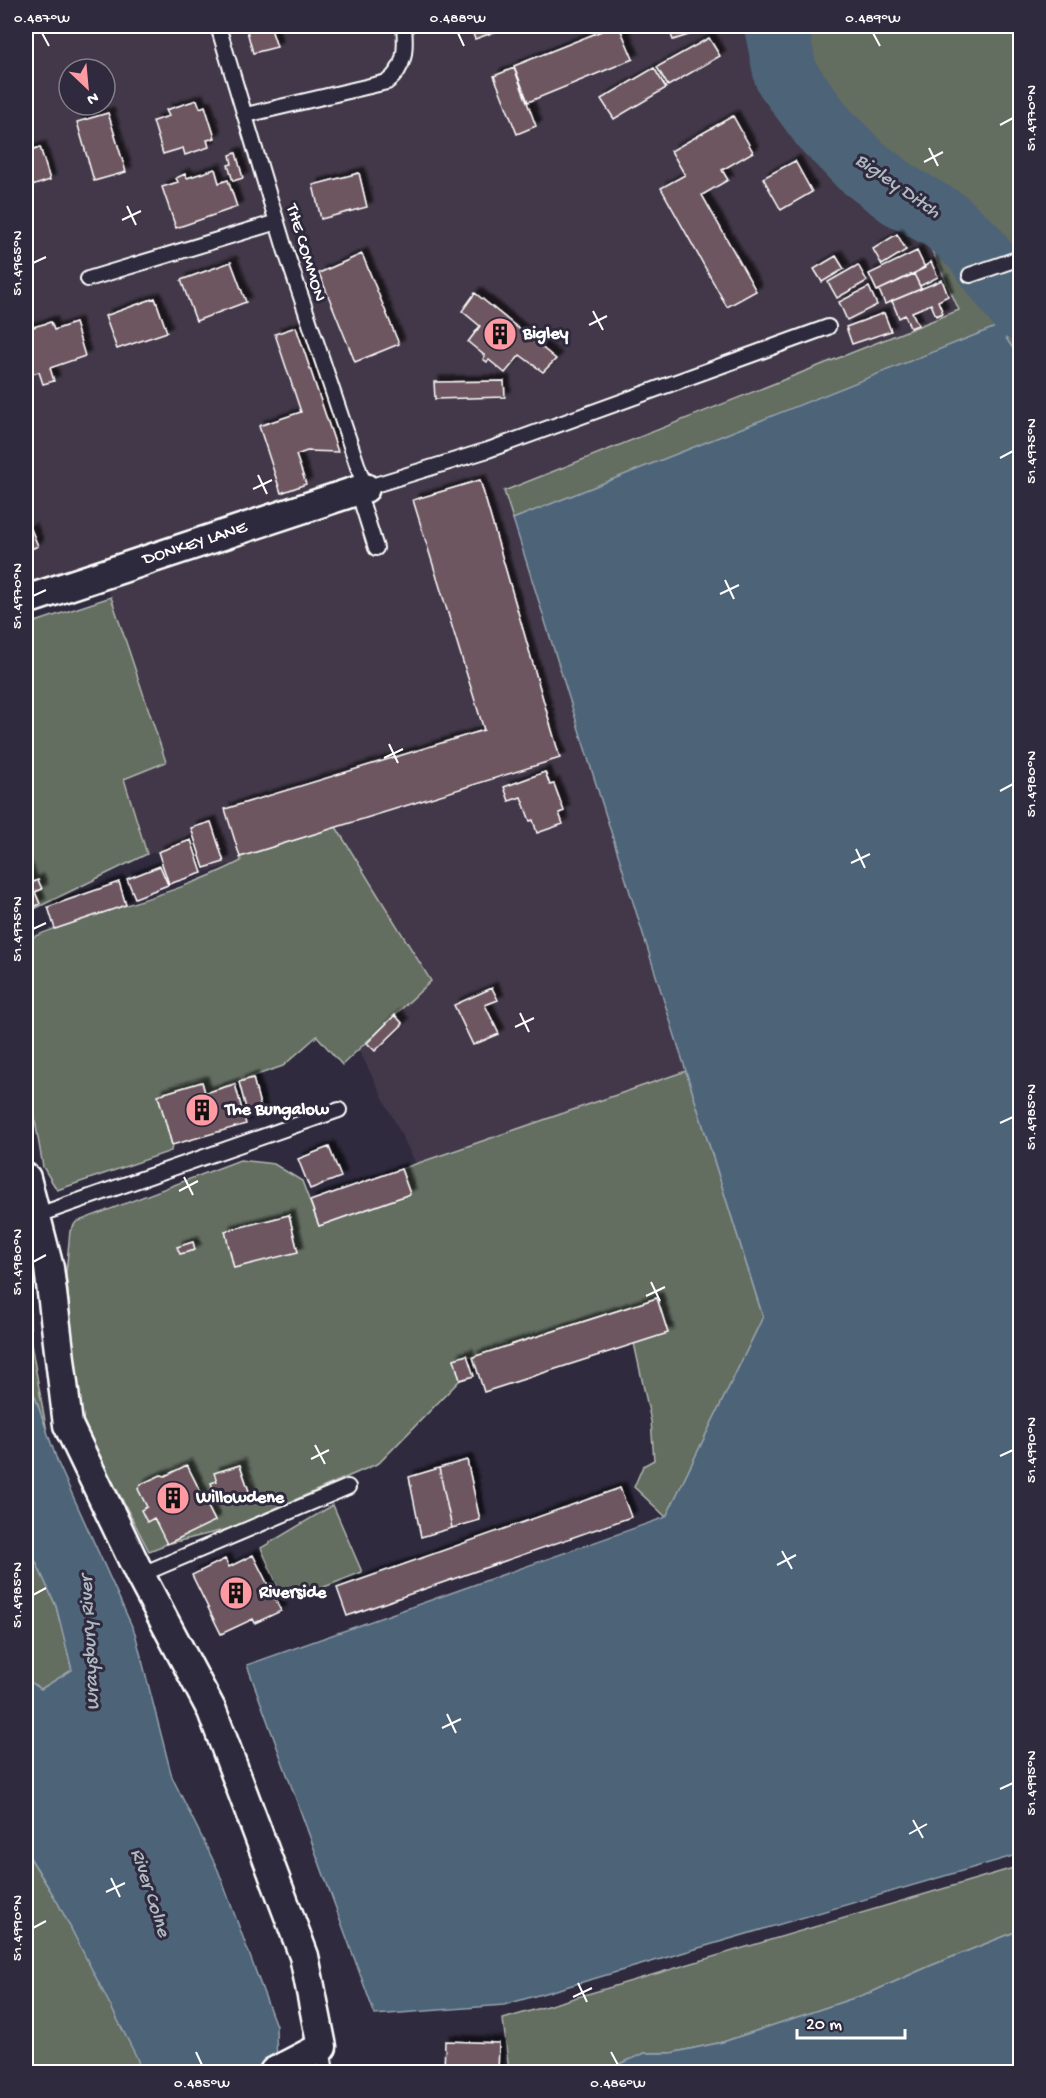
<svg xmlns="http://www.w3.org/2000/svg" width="1046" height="2098" font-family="'Gochi Hand',sans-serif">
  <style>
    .built { fill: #423848; fill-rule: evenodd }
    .green { fill: #636d61; stroke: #b1b6b0; stroke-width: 1.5 }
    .water { fill: #4d6478; stroke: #94a2ae; stroke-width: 1.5 }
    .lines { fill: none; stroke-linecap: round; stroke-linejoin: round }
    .river { stroke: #4d6478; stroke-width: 64 }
    .building { fill: #6e5760; stroke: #fff; stroke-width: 1.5; filter: url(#shadow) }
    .lane-casing { stroke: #fff; stroke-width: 18 }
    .street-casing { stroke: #fff; stroke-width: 33 }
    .lane { stroke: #2f2a3d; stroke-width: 14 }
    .street { stroke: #2f2a3d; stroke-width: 28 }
    .ticks { fill: none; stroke: #fff; stroke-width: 2 }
    .labels { text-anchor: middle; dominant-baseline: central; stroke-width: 6; stroke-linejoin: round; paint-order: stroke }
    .street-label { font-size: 18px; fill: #fff; stroke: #2f2a3d }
    .poi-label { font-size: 18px; font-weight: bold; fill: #fff; stroke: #2f2a3d; text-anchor: start }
    .water-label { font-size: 20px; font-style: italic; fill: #afb9c2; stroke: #2f2a3d }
    .neatline { fill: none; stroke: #fff; stroke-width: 2 }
    .ticks-label { font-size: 15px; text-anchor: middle; fill: #fff }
  </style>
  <defs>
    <filter id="shadow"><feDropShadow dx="5.5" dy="-5.5" stdDeviation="1.5" flood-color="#0009"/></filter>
  </defs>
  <rect width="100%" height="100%" fill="#2f2a3d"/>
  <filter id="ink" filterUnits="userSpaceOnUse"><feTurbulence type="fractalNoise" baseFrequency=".0167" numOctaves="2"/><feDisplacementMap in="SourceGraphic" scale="12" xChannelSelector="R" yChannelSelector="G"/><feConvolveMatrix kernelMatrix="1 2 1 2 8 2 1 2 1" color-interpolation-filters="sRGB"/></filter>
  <g filter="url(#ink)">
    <path class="built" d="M26,26h750l10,50 38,52 36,37 40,30 33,57 26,57 -455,182 182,580 -270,93 -57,-114 36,-35 -155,-158 1,4 -72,23 -11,-32 -11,2 -23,-75 42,-17 -65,-193 -75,24zM69,69h36v36h-36z"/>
    <path class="green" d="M780,26h240v333l-22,-32 -485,192 -9,-28 455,-181 -26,-57 -33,-58 -40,-30 -36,-37 -25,-34z
      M111,597l55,165 -42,17 23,75 -121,59v-288z
      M336,827l95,154 -89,84 -25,-29 -34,30 -78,27 -3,-10 -44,12 14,50 -1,6 -114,39 -14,-23 -10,-58 -7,-20v-149c68,-30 147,-43 215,-79l-1,-4z
      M686,1071l77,246 -97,200 -32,-30 9,-21 11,-6 -3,-39 -17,-78 22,-45 -183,59 -6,-2 -13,4 6,21 -81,83 -151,66 -61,15 -18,7 -69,-132 -14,-146 4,-42 6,-9 164,-62 34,4 28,17 17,45 91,-32 -9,-25z
      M26,1274l3,17 2,53 16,88 -21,-61z
      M333,1505l29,67 -68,27 -12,-3 -21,-48z
      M26,1540l30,66 16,64 -31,19 -15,-10z
      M26,1851l31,50 81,157 3,14h-115z
      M1020,1866v64l-90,36 -58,26 -149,50 -52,11h-26l-43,19h-93l-6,-53z"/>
    <path class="water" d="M998,326l22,33v1495l-516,151 -129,10 -128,-350 419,-148 97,-200 -250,-798z
      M26,1371l32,92 77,170 37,144 46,93 58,156 1,46h-136l-4,-14 -80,-157 -31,-50v-172l15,10 31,-19 -16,-64 -30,-66z
      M1020,1930v142h-418l43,-19h26l52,-11 149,-50 58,-26z"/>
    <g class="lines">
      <path class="river" d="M776,26l10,50 38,52 36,37 40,30 46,26 29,27 45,61"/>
    </g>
    <path class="building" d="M265,26h5l7,21 -24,6 -6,-22z
      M470,26h41l-36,13z
      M614,26h5l14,33 -105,43 -14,-36z
      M668,26h41l1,2 -37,12z
      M709,38l11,18 -52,30 -11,-19z
      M514,68l22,58 -19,8 -23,-58z
      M654,68l12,20 -52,31 -13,-20z
      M197,100l3,8 5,-2 10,32 -8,2 2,7 -24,8 -2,-7 -20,6 -10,-33 16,-5 -3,-6z
      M108,113l18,59 -32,9 -17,-59z
      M733,116l20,36 -31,18 6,10 -26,15 54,96 -29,16 -66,-119 24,-13 -14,-24z
      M40,147l10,33 -24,8v-36z
      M236,153l7,25 -10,3 -5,-16 4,-1 -2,-9z
      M795,161l17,31 -31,18 -18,-32z
      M215,169l4,14 9,-3 9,27 -61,21 -14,-41 16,-5 -2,-4 9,-4 2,4z
      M359,173l8,34 -46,12 -8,-34z
      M897,234l9,16 -24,15 -9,-16z
      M917,251l8,17 -48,23 -8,-17z
      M362,254l37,90 -44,18 -36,-89z
      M836,256l8,13 -22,13 -8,-13z
      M231,262l15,40 -50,19 -15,-41z
      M931,262l7,15 -18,9 -6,-12z
      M858,265l9,16 -30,17 -9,-16z
      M914,274l7,15 -36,15 -6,-14z
      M942,280l6,16 -10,5 5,12 -7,3 -5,-12 -19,8 6,13 -8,3 -5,-13 -6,3 -7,-17z
      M869,287l8,18 -30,15 -8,-18z
      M475,293l81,66 -13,13 -23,-17 -15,18 -16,-13 -2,2 -4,-3 2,-3 -17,-14 12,-16 -18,-15z
      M155,298l12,34 -50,17 -12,-33z
      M884,313l7,18 -39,13 -6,-17z
      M51,322l3,8 21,-7 10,33 -35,12 4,13 -11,3 -4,-12 -7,2 -6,-19v-15l3,-1 -3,-10z
      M296,327l42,125 -31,-1 -11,4 10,29 -25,9 -22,-67 42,-14 -26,-78z
      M504,381l1,16 -70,2 -1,-17z
      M480,480l80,278 -320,99 -15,-48 259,-79 -71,-230z
      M31,529l7,17 -12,5v-20z
      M545,772l5,13 4,-1 10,27 -5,2 4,11 -26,9 -4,-13 -3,1 -9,-24 -12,4 -5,-14z
      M211,822l13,40 -20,6 -13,-40z
      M191,840l11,33 -33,11 -11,-32z
      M160,866l8,19 -33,13 -8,-19z
      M26,868l6,15 6,-3 4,9 -7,3 5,12 -14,7z
      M119,882l7,23 -71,24 -7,-22z
      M492,988l6,12 -13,5 14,29 -26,11 -19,-40z
      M395,1015l8,9 -28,27 -8,-8z
      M253,1078l9,35 -14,3 -9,-34z
      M202,1082l3,11 30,-9 11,40 -74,21 -14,-50z
      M329,1147l12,30 -31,12 -12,-30z
      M401,1169l9,25 -91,32 -9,-25z
      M289,1215l9,37 -64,16 -9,-37z
      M193,1242l2,8 -15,4 -3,-7z
      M657,1298l11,35 -184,59 -11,-35z
      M467,1355l7,21 -14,4 -6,-21z
      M467,1460l13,60 -28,8 -13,-60z
      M187,1465l28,56 -48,23 -13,-26 -7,4 -6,-12 6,-3 -9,-18 3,-5 20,-9 4,1z
      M240,1465l11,32 -25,8 -5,-13 -6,2 -4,-11 6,-2 -3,-8z
      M439,1468l13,60 -31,9 -12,-60z
      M620,1488l11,29 -284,99 -10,-28z
      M253,1555l28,56 -26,12 -2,-4 -32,15 -29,-59 33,-16 4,8z
      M445,2041l54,2 -1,29h-54z"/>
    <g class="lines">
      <defs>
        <path id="lane" d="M218,26l67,223 80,239 123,-38 340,-123
          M246,115l141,-33c19,-14 19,-34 17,-56
          M970,275l50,-17
          M88,279l189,-57
          M358,491l18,57
          M35,1216l304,-106
          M140,1575l208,-88
          M322,2047l4,25"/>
        <path id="street" d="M26,600l339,-112
          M26,1178l23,90 19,157 72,150 72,136 92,245 18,91 -48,25"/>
      </defs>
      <use href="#lane" class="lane-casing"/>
      <use href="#street" class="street-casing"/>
      <use href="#lane" class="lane"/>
      <use href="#street" class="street"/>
    </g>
  </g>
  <path class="ticks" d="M42,33l7,13M458,33l6,13M873,33l7,13M1000,125l13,-7M929,148l9,18M924,162l19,-10M127,206l9,19M122,220l19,-9M33,263l13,-6M593,311l10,19M589,325l18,-9M1000,458l13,-7M258,475l9,19M253,489l19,-9M725,580l9,19M720,594l19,-9M33,596l13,-6M389,744l9,19M384,758l19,-9M1000,791l13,-7M856,849l9,19M851,863l19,-9M33,929l13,-6M520,1013l9,19M515,1027l19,-9M1000,1123l13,-6M184,1177l9,18M179,1191l19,-10M33,1262l13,-7M651,1282l9,19M646,1296l19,-9M315,1445l10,19M1000,1456l13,-6M311,1459l18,-9M782,1551l10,18M777,1565l19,-10M33,1595l13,-7M447,1714l9,19M442,1728l19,-9M1000,1789l13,-6M913,1820l10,18M909,1834l18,-10M111,1878l9,19M106,1892l19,-9M33,1928l13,-7M578,1983l9,19M573,1997l19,-9M196,2052l6,13M611,2052l7,13"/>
  <defs>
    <symbol id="building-disc" viewBox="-11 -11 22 22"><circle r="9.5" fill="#ff9aa2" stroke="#2f2a3d"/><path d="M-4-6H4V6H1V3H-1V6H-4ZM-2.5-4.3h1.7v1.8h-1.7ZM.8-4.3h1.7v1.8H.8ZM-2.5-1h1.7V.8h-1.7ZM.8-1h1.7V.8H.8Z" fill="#111"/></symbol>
  </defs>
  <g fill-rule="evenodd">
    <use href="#building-disc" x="481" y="315" width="38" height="38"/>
    <use href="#building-disc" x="183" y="1091" width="38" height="38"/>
    <use href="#building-disc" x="154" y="1479" width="38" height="38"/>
    <use href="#building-disc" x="217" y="1574" width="38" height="38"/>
  </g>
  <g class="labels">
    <g class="street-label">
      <text transform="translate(305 253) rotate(73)">THE COMMON</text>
      <text transform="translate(195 544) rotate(-18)">DONKEY LANE</text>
    </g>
    <g class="poi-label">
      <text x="523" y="334">Bigley</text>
      <text x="225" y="1110">The Bungalow</text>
      <text x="196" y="1498">Willowdene</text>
      <text x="259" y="1593">Riverside</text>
    </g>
    <g class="water-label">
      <text transform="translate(897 187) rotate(35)">Bigley Ditch</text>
      <text transform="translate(91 1643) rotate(-93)">Wraysbury River</text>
      <text transform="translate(149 1893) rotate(72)">River Colne</text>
    </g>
  </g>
  <rect width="1046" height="2098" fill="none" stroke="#2f2a3d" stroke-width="66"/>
  <g transform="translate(87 87) rotate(154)"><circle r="28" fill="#2f2a3d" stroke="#827f8b" stroke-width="1.5"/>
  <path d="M0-4.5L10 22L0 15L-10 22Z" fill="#ff9aa2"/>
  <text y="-9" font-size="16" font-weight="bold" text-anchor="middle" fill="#ffffff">N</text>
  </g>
  <path d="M797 2029v9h108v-9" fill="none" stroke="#ffffff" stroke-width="3"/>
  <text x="806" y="2029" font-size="18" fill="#ffffff" stroke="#2f2a3d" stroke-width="4.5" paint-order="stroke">20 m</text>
  <rect x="33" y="33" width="980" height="2032" class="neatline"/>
  <g class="ticks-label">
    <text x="42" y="22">0.487°W</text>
    <text x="458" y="22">0.488°W</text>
    <text x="873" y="22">0.489°W</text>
    <text transform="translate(1030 118) rotate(-90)" y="5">51.4970°N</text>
    <text transform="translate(16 263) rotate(-90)" y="5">51.4965°N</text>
    <text transform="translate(1030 451) rotate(-90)" y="5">51.4975°N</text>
    <text transform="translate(16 596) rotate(-90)" y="5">51.4970°N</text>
    <text transform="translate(1030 784) rotate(-90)" y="5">51.4980°N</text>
    <text transform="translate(16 929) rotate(-90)" y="5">51.4975°N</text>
    <text transform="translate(1030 1117) rotate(-90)" y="5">51.4985°N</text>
    <text transform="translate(16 1262) rotate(-90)" y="5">51.4980°N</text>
    <text transform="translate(1030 1450) rotate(-90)" y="5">51.4990°N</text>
    <text transform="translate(16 1595) rotate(-90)" y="5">51.4985°N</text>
    <text transform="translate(1030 1783) rotate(-90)" y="5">51.4995°N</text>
    <text transform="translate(16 1928) rotate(-90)" y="5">51.4990°N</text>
    <text x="202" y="2087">0.485°W</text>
    <text x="618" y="2087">0.486°W</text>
  </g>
</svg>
